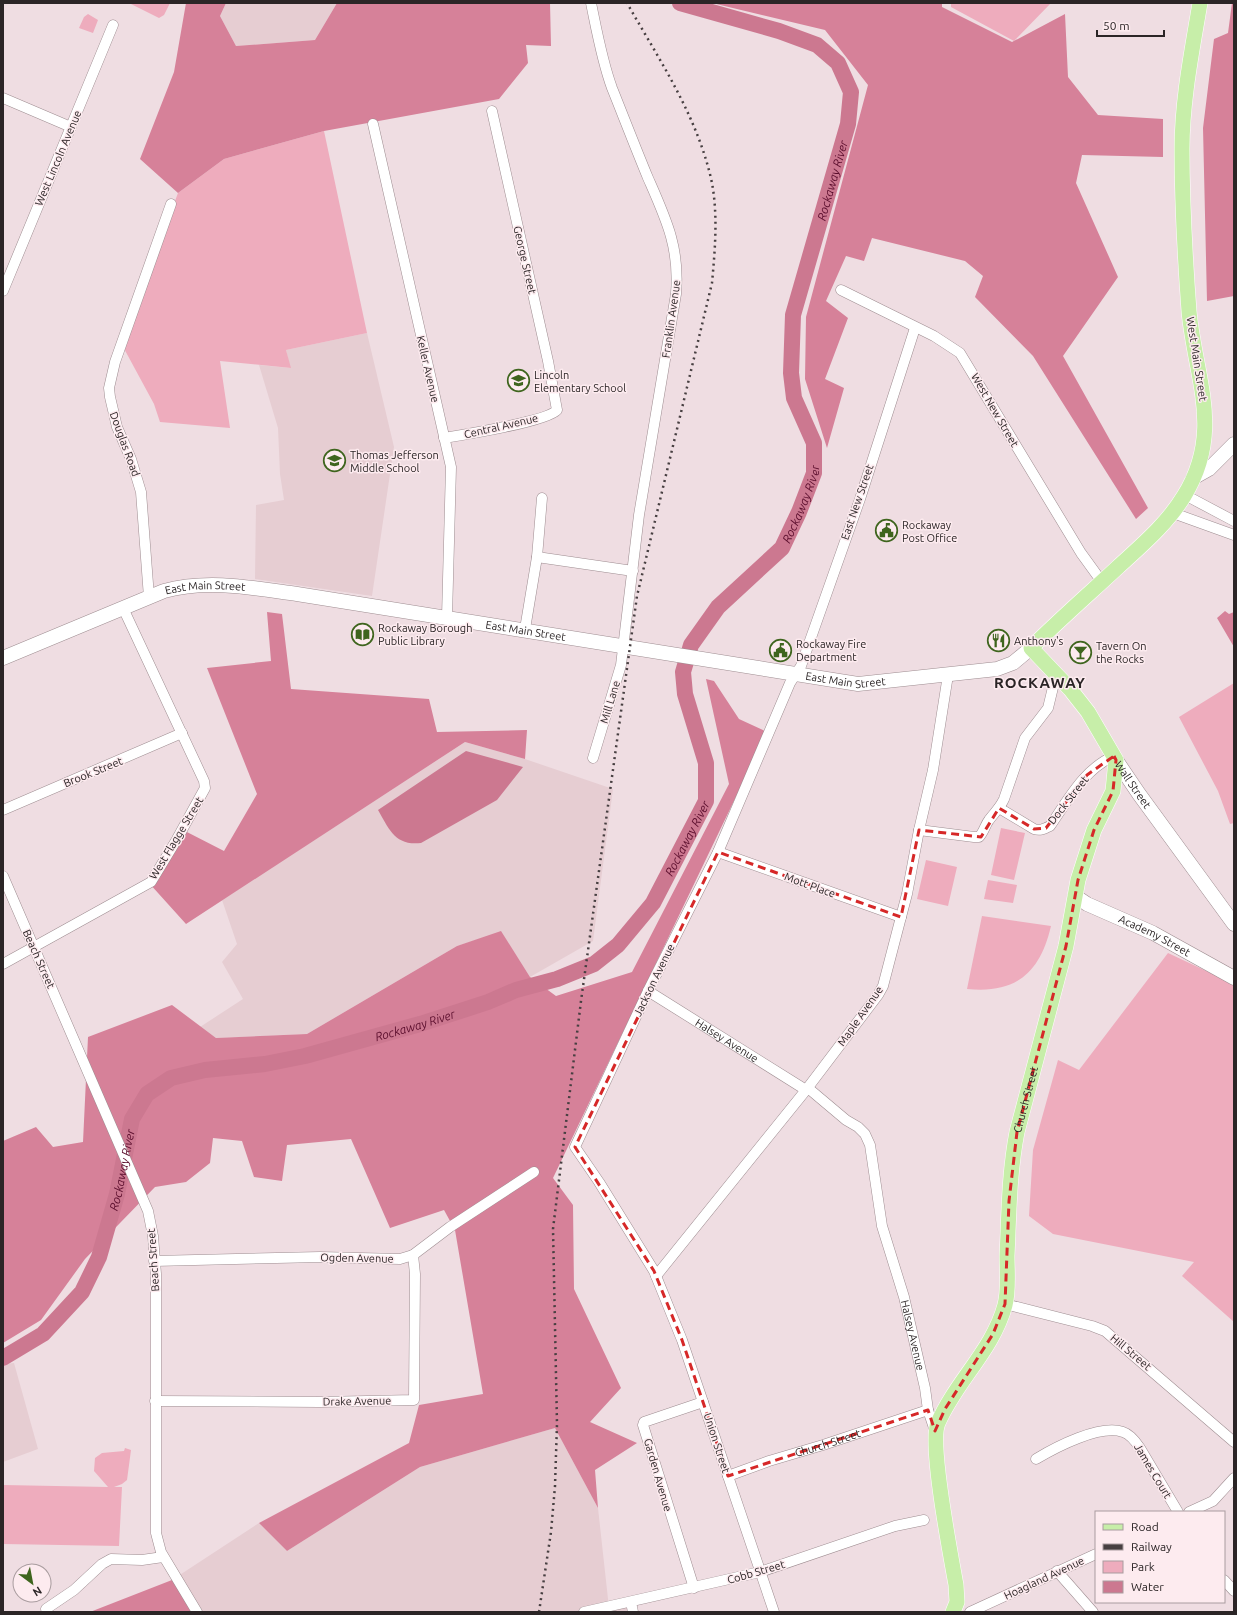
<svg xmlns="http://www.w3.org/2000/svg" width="1237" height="1615" font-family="Ubuntu,sans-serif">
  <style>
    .built { fill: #e6cdd2 }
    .green { fill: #eeacbd }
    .forest { fill: #d68199 }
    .water { fill: #cc7890 }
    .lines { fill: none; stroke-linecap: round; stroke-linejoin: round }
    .river { stroke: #cc7890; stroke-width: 16 }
    .street-casing { stroke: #9e8d91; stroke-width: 11 }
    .secondary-casing { stroke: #9e8d91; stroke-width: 15 }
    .primary-casing { stroke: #fff; stroke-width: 16 }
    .street { stroke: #fff; stroke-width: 10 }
    .secondary { stroke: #fff; stroke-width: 14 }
    .primary { stroke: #c7eea9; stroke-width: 15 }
    .rail { stroke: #473f41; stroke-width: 2.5; stroke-dasharray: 2 4; stroke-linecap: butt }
    .marked { fill: none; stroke: #d62828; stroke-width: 3; stroke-dasharray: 8 5; stroke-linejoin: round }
    .labels { text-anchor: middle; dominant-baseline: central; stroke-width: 3; stroke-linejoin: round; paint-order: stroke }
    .street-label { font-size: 11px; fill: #2b2526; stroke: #fdebef }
    .poi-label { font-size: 11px; fill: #2b2526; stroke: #fdebef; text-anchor: start }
    .water-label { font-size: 12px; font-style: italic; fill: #5b0e2d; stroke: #fdebef }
    .district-label { font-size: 15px; font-weight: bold; letter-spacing: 1px; fill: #2b2526; stroke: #fdebef }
  </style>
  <rect width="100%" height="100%" fill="#efdde2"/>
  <path class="built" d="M226,3h111l-22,37 -79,6 -16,-30z
    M367,333l27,114 -22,149 -117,-17 1,-74 28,-5 -4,-26 -2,-46 -19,-63 31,3 -4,-18z
    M465,742l60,17 88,30 -20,152 -63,36 -29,-45 -44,14 -150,88 -91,4 -16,-11 43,-28 -21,-37 15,-18 -15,-44z
    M14,1363l24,86 -35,13v-98z
    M555,1428l43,80 11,100 19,-3 3,7h-444l-15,-32 87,-57 28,28 133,-84z"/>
  <path class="green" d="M129,3h41l-6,12 -5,3z
    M951,3h100l-37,38 -63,-34z
    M88,14l10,6 -5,13 -14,-5 5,-11z
    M324,131l43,202 -81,17 5,18 -71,-7 10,67 -70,-6 -6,-18 -33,-61 57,-150 46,-34z
    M1234,683v140l-4,1 -12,-33 -39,-74z
    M1001,828l24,5 -11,47 -23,-5z
    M926,860l31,7 -9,39 -31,-7z
    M988,880l29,5 -4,18 -29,-4z
    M982,916l69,10c-11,47 -35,68 -84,63z
    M1168,953l66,31v338l-52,-46 12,-14 -141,-28 -24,-18 4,-66 25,-90 21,10z
    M125,1448l6,2 -4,30 -5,4 -8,3h8l-3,59 -116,-2v-59l105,2 -14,-16 1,-13 7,-5 22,-2z"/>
  <path class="forest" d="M186,3h40l-6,13 16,30 79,-6 22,-37h213l1,43 -25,-1 2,18 -29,36 -175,32 -100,28 -46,34 -38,-34 34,-87z
    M712,3h230v4l70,35 53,-28 3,63 30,38 65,4v38l-81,-2 -6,28 42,94 -55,79 85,152 -12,11 -103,-163 -58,-59 8,-21 -18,-15 -93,-23 -8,23 -18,-5 -20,45 22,17 -23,61 19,9 -17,60 -22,-69 1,-62 62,-232 -43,-55z
    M1232,3h2v293l-27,5 -4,-173 11,-89 14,-6z
    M1225,611l4,3 5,-2v35l-17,-29z
    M267,612l15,2 9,75 138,10 8,33 90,-2 -2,29 -60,-17 -279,182 -37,-41 34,-53 41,21 33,-57 -50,-126 64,-7z
    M706,679l8,2 25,38 28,13 -214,446 20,27 1,84 47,99 -31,34 47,21 -42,27 3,38 -43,-80 -135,39 -133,84 -28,-28 150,-80 10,-38 64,-11 -28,-164 -11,-20 -54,18 -39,-89 -64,6 -5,36 -28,-4 -12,-36 -29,-3 -3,25 -24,19 -31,5 -70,72 -44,61 -38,23v-202l33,-14 17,20 30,-5 5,-105 84,-32 44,33 91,-4 150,-88 44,-15 29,46 26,19 76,-24 97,-188z
    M172,1580l28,32h-110z"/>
  <path class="water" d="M466,751l57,16 -26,33 -76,43c-26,3 -32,-14 -43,-33z"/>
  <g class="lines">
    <path class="river" id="s1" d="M3,1358l40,-24 39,-42 17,-35 18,-63 15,-75 15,-25 24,-16 34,-8 60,-6 40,-8 115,-32 68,-22 28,-12 41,-11 37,-15 24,-19 35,-42 53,-102v-38l-21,-69 -2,-22 8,-27 27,-38 64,-59 17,-36 15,-39v-30l-20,-45 -3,-25 2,-58 55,-191 3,-32 -13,-29 -21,-18 -38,-14 -99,-28"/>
    <defs>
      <g id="street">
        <path d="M591,3c6,29 11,58 21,85 12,30 24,61 36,90 18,41 32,70 28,116l-37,221 -18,150 -28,93"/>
        <path d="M3,98l68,29"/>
        <path d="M373,124l78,343 -4,150"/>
        <path d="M841,290l93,46 26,17 121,200 21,29"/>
        <path d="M3,291l110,-266"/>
        <path d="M444,438c19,-3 104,-17 113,-28l-9,-49 -56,-250"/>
        <path d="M1185,495l49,26"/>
        <path d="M542,498l-5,59 96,14"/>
        <path d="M1173,513l61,22"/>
        <path d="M149,597l-8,-105 -10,-33 -14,-32 -7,-30 -1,-9 6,-26 56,-158"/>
        <path d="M525,629l12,-72"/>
        <path d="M999,808l35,21c6,2 10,0 16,-3 18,-26 34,-57 64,-70"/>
        <path d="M3,810l179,-77"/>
        <path d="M919,830l55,7h5c5,-5 6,-12 10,-17 5,-7 11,-12 15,-21l21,-61 23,-30 8,-33"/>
        <path d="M718,852l183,65"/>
        <path d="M3,876l145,335 5,25 3,38v259l5,19 36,60"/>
        <path d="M3,964l148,-82 26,-43 28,-51 -1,-7 -81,-173"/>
        <path id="s2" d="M648,991l158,99"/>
        <path id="s3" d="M808,1088l38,32 12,7 7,7 5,11 12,81 22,71 21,91 3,22 7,21"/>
        <path d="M154,1261l166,-4 80,2 13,-4 37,-28 84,-55"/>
        <path d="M656,1276l150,-186 72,-95 5,-9 24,-92 12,-64 14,-60 15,-95"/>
        <path d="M1005,1304l87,22 13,5 129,111"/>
        <path d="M155,1401l165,1 94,-2 1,-126 -2,-19"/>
        <path d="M1036,1459c20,-12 64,-35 87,-27 7,2 13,10 17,16l38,64"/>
        <path id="s4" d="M728,1476l41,-15 54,-16 105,-35"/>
        <path d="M1189,1512l24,-11 21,-23"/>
        <path d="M1057,1571l36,41"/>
        <path d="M1224,1580l10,11"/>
        <path d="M694,1588l-51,-163 1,-3 59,-20"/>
        <path d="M631,1602l2,10"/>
        <path d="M46,1609l28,-19 28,-26 9,-5 31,1 21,-3"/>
        <path d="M584,1612l176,-40 135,-46 29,-6"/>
        <path d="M774,1612l-92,-272 -28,-69 -55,-89 -24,-35 73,-156 70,-139 72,-169 11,-17 59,-167 55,-171"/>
        <path d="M970,1612l126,-58"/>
      </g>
      <g id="secondary">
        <path d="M1193,478l16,-9 25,-25"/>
        <path id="s5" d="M3,658l161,-67c44,-12 89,-3 133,3l561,90 139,-15 16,-6 18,-15"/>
        <path id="s6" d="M1116,760l23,34 95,130"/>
        <path id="s7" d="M1075,896l12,8 66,29 81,45"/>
      </g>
      <g id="primary">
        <path id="s8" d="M953,1612l4,-10 -1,-17c-5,-28 -27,-142 -18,-162 18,-42 55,-73 67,-118 4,-15 2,-34 2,-49 2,-41 2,-83 10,-124l49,-186 12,-66 16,-50 19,-39 3,-31 -28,-48 -18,-23 -39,-41c28,-28 58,-54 87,-81 24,-22 49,-43 66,-71 40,-65 11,-118 5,-185 -4,-54 -7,-108 -7,-162 0,-49 10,-98 18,-146"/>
      </g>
    </defs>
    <use href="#street" class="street-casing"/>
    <use href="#secondary" class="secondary-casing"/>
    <use href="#primary" class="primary-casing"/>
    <use href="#street" class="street"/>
    <use href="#secondary" class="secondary"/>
    <use href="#primary" class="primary"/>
    <path class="rail" d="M539,1612l12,-80 4,-46 2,-62 -4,-195 28,-228 56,-405 75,-313c3,-33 6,-67 0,-100 -14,-66 -52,-122 -85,-180"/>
  </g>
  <path class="marked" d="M1114,756l2,4 -3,31 -19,39 -16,50 -12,66 -49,186 -8,69 -4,103 -12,30 -48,75 -10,22 -7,-21 -200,66 -46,-136 -28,-69 -79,-124 143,-295 183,65 18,-87 62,7 18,-29 35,21 12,-1 41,-53z"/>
  <defs>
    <symbol id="school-ring" viewBox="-11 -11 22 22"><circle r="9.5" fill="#fdebef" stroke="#3f651e" stroke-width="1.5"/><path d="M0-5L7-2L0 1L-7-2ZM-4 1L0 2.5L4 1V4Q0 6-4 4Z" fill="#3f651e"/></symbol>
    <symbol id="civic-ring" viewBox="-11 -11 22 22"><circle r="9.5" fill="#fdebef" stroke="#3f651e" stroke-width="1.5"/><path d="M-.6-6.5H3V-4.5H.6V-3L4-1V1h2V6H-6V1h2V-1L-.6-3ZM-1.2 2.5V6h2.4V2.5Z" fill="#3f651e"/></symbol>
    <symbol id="library-ring" viewBox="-11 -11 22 22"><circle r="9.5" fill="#fdebef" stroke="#3f651e" stroke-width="1.5"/><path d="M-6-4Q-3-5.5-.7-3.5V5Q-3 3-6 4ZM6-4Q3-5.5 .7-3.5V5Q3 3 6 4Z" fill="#3f651e"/></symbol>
    <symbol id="restaurant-ring" viewBox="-11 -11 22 22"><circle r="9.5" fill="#fdebef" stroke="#3f651e" stroke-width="1.5"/><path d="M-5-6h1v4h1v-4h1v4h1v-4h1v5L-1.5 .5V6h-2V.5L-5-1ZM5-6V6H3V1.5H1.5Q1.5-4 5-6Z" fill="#3f651e"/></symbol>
    <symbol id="bar-ring" viewBox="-11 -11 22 22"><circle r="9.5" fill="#fdebef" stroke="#3f651e" stroke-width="1.5"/><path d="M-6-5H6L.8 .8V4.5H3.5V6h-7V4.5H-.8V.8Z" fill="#3f651e"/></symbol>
  </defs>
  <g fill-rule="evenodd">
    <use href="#school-ring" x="506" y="368" width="25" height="25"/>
    <use href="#school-ring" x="322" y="448" width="25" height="25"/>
    <use href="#civic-ring" x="874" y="518" width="25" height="25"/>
    <use href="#library-ring" x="350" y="622" width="25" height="25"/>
    <use href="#restaurant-ring" x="986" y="628" width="25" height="25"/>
    <use href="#civic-ring" x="768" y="638" width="25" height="25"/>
    <use href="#bar-ring" x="1068" y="640" width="25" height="25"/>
  </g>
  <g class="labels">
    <g class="street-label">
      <text transform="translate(58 158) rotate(-67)">West Lincoln Avenue</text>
      <text transform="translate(525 260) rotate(77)">George Street</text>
      <text transform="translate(671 319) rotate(-82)">Franklin Avenue</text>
      <text transform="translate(1197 359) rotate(81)">West Main Street</text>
      <text transform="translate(428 369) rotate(77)">Keller Avenue</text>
      <text transform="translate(995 410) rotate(60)">West New Street</text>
      <text transform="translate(501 426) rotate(-13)">Central Avenue</text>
      <text transform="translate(125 444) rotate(70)">Douglas Road</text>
      <text transform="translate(857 502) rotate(-71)">East New Street</text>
      <text stroke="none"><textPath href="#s5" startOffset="216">East Main Street</textPath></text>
      <text stroke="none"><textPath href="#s5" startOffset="540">East Main Street</textPath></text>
      <text stroke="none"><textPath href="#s5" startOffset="864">East Main Street</textPath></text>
      <text transform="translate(610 702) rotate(-73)">Mill Lane</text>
      <text transform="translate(93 772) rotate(-22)">Brook Street</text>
      <text stroke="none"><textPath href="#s6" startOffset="30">Wall Street</textPath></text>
      <text transform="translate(1068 800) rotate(-52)">Dock Street</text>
      <text transform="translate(176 838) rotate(-59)">West Flagge Street</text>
      <text transform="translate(810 885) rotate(20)">Mott Place</text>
      <text stroke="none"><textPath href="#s7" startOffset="89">Academy Street</textPath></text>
      <text transform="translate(39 959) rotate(66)">Beach Street</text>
      <text transform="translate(654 980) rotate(-64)">Jackson Avenue</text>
      <text transform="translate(860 1016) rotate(-55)">Maple Avenue</text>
      <text stroke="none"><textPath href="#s2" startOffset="93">Halsey Avenue</textPath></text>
      <text stroke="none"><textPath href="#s8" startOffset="535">Church Street</textPath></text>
      <text transform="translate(357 1258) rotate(1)">Ogden Avenue</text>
      <text transform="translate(153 1260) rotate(-94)">Beach Street</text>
      <text stroke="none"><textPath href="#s3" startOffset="281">Halsey Avenue</textPath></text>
      <text transform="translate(1131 1352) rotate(40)">Hill Street</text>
      <text transform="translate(357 1401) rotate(-1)">Drake Avenue</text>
      <text transform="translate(717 1443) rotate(72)">Union Street</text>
      <text stroke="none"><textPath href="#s4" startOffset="105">Church Street</textPath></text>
      <text transform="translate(1153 1471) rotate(59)">James Court</text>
      <text transform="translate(658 1475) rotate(74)">Garden Avenue</text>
      <text transform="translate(756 1572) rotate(-16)">Cobb Street</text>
      <text transform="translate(1044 1578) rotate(-25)">Hoagland Avenue</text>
    </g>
    <g class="poi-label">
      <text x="534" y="375">Lincoln<tspan x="534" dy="13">Elementary School</tspan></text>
      <text x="350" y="455">Thomas Jefferson<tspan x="350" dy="13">Middle School</tspan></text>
      <text x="902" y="525">Rockaway<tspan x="902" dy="13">Post Office</tspan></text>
      <text x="378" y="628">Rockaway Borough<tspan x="378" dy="13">Public Library</tspan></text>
      <text x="1014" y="641">Anthony's</text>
      <text x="796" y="644">Rockaway Fire<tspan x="796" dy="13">Department</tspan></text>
      <text x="1096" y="646">Tavern On<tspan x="1096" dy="13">the Rocks</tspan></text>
    </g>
    <g class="water-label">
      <text stroke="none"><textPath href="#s1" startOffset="1661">Rockaway River</textPath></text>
      <text stroke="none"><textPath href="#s1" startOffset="1325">Rockaway River</textPath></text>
      <text stroke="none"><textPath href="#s1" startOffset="941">Rockaway River</textPath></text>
      <text stroke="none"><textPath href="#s1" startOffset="593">Rockaway River</textPath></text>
      <text stroke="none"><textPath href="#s1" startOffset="233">Rockaway River</textPath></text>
    </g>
    <g class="district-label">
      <text x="1040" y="682">ROCKAWAY</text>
    </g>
  </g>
  <rect width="1237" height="1615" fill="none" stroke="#2b2526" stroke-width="8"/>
  <rect x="1095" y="1511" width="130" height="92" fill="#fdebef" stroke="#a99c9f"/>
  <rect x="1103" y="1524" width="20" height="6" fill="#c7eea9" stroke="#a99c9f"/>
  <text x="1131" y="1531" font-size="12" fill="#2b2526">Road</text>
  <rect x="1103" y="1544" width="20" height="6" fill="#473f41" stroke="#a99c9f"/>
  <text x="1131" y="1551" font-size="12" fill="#2b2526">Railway</text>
  <rect x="1103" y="1561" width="20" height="12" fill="#eeacbd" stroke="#a99c9f"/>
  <text x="1131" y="1571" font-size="12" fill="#2b2526">Park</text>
  <rect x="1103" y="1581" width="20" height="12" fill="#cc7890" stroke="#a99c9f"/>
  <text x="1131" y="1591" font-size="12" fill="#2b2526">Water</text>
  <g transform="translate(32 1583) rotate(148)"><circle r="19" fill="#fdebef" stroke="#a99c9f"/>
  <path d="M0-3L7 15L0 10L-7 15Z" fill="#3f651e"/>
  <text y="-6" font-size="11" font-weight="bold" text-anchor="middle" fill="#2b2526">N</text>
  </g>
  <path d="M1097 30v6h67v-6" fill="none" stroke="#2b2526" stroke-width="2"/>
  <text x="1103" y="30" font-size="12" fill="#2b2526" stroke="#fdebef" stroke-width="3" paint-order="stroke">50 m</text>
</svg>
